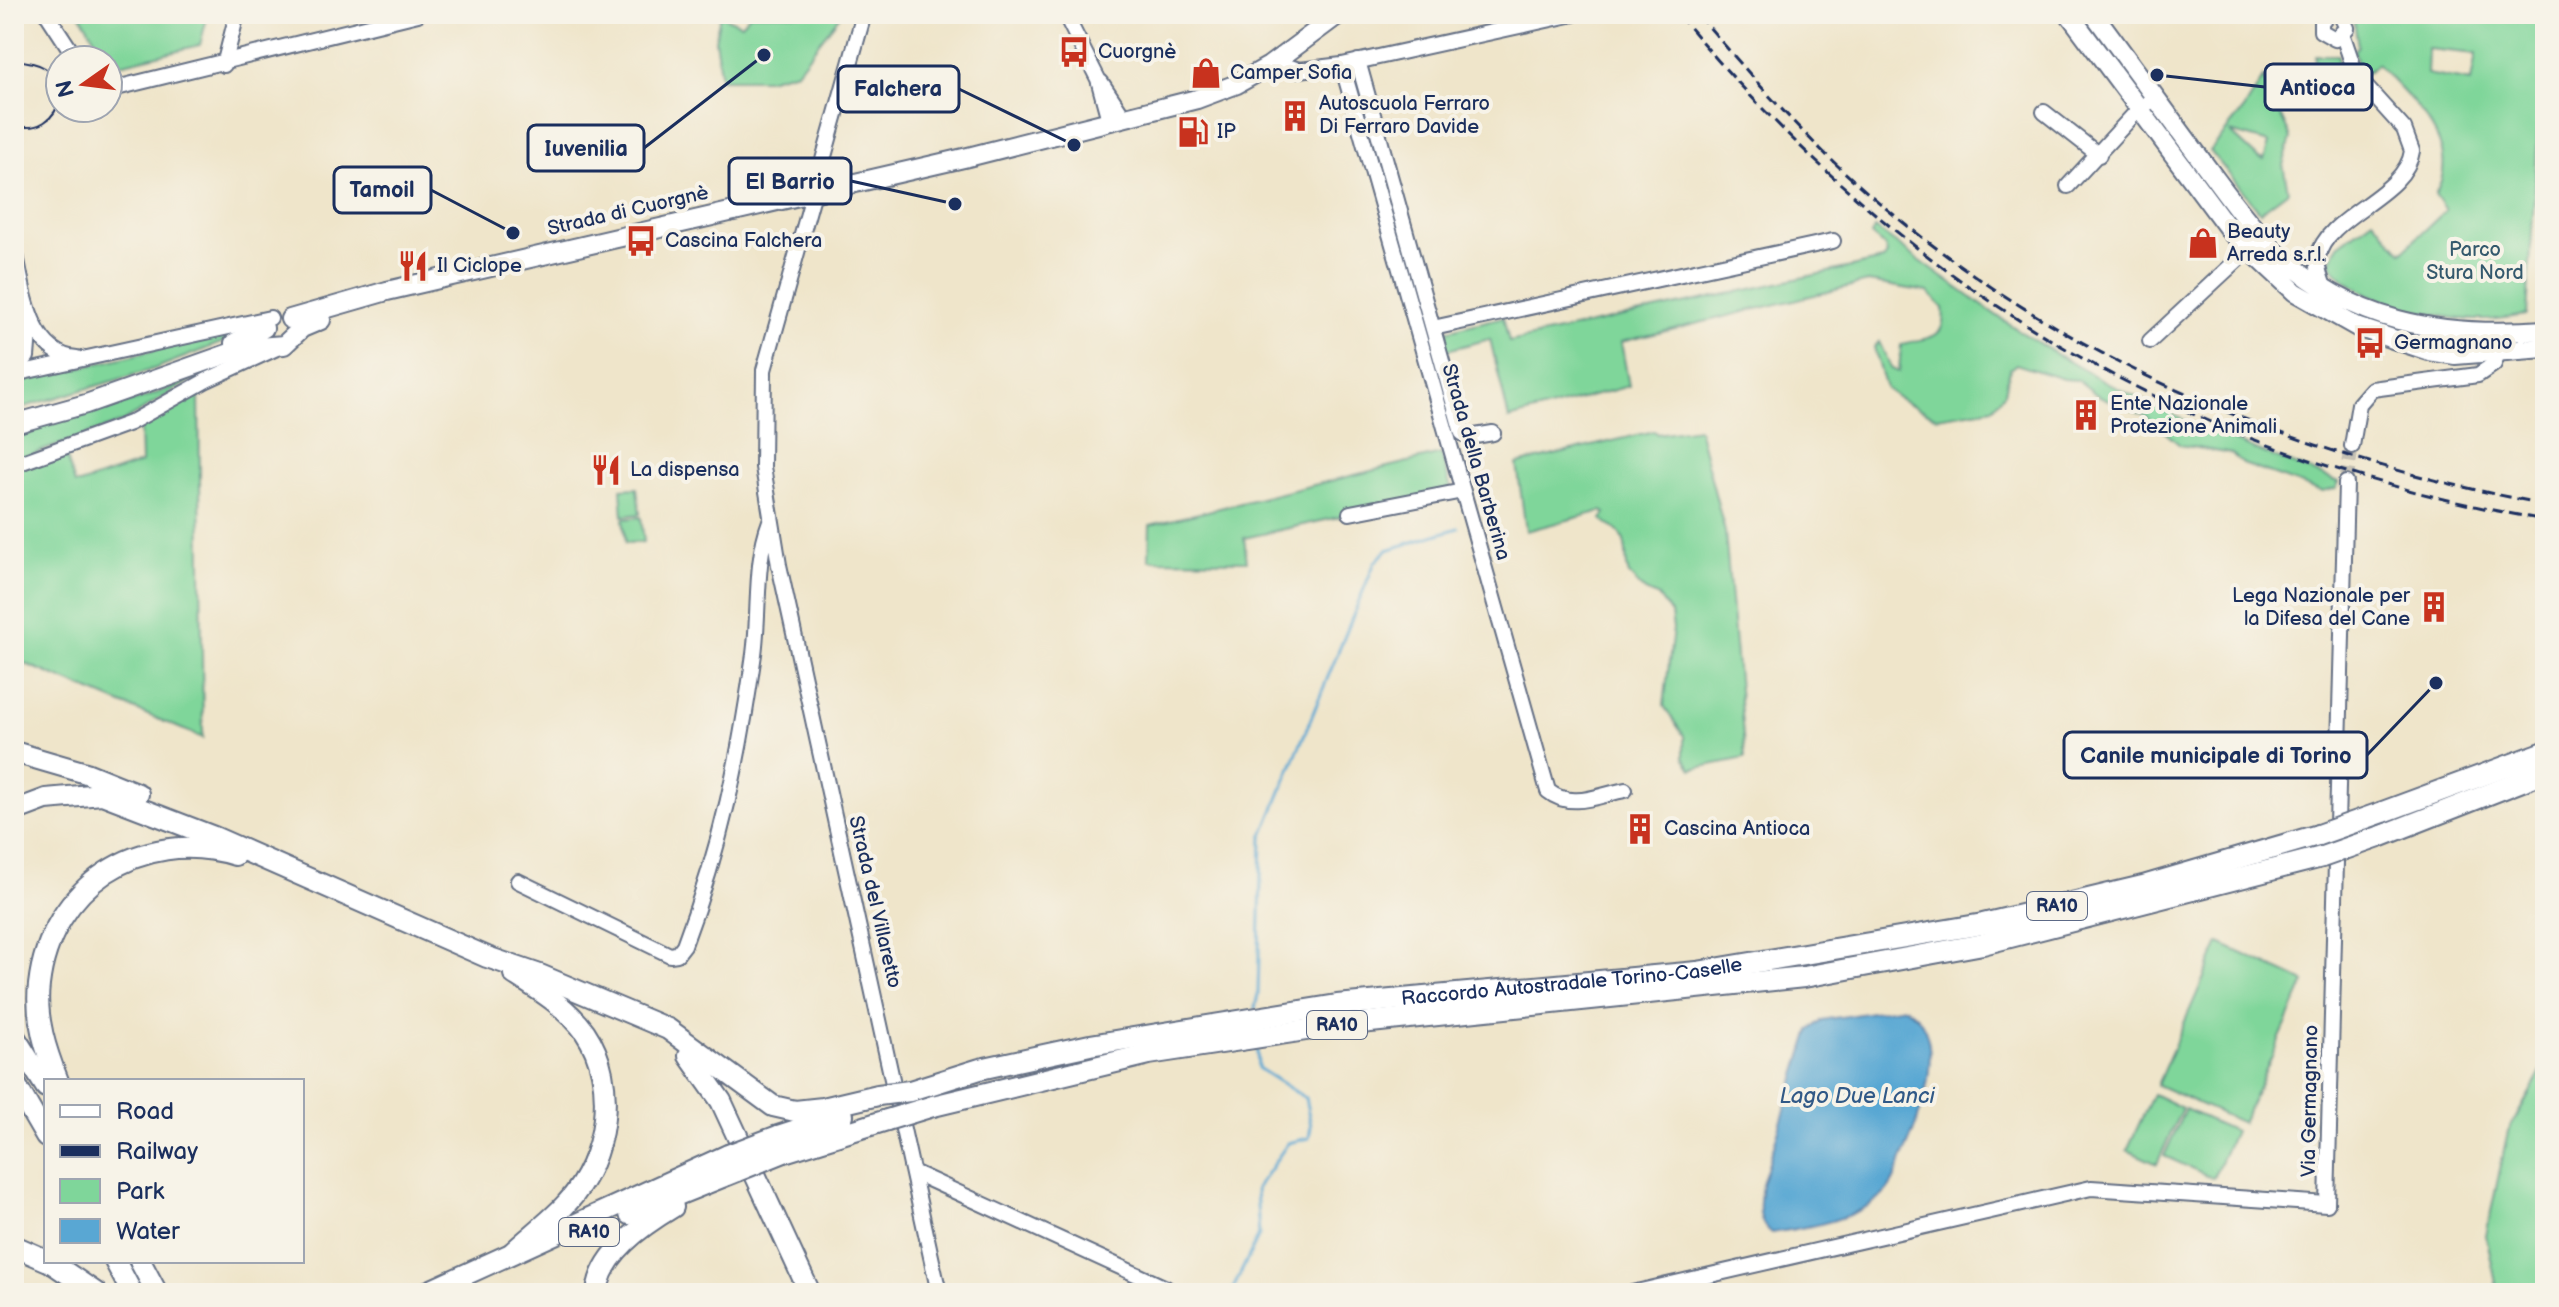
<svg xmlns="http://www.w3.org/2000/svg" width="2559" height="1307" font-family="'Balsamiq Sans',sans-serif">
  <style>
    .green { fill: #7fd69a; stroke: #4d827c; stroke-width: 2; fill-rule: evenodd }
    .water { fill: #59a7d3; stroke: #3a6b98; stroke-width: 2 }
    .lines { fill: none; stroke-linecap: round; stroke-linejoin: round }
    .stream { stroke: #59a7d3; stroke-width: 3 }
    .minor-tunnel { stroke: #c5c1b4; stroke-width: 14; stroke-dasharray: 14 7; stroke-linecap: butt }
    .minor-casing { stroke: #656f84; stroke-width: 18 }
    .major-casing { stroke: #656f84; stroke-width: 22 }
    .highway-casing { stroke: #656f84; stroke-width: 24 }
    .minor { stroke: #fff; stroke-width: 14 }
    .major { stroke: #fff; stroke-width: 18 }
    .highway { stroke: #fff; stroke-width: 20 }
    .tram { stroke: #1b2f5e; stroke-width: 2 }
    .rail { stroke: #1b2f5e; stroke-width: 3; stroke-dasharray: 12 6; stroke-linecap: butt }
    .highway-bridge-casing { stroke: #656f84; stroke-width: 24; stroke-linecap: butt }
    .highway-bridge { stroke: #fff; stroke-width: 20 }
    .labels { text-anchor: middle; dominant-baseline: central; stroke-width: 8; stroke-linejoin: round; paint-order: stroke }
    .shield { fill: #f7f3e8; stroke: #5d6a87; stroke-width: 2 }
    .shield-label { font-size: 18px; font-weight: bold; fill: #1b2f5e }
    .poi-label { font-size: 20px; fill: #1b2f5e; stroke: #f7f3e8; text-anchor: start }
    .street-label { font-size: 20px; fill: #1b2f5e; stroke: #f7f3e8 }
    .park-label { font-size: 20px; fill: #34596d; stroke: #f7f3e8 }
    .water-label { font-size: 22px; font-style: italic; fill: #315987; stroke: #f7f3e8 }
    .leader { fill: none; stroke: #1b2f5e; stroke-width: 3 }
    .callout-dot { fill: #1b2f5e; stroke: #f7f3e8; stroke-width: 3 }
    .callout { fill: #f7f3e8; stroke: #1b2f5e; stroke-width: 3 }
    .callout-label { font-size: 22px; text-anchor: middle; font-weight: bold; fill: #1b2f5e }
  </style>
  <rect width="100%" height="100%" fill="#f7f3e8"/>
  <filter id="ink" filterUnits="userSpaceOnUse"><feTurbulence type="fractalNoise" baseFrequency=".0125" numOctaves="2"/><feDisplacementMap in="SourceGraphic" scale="16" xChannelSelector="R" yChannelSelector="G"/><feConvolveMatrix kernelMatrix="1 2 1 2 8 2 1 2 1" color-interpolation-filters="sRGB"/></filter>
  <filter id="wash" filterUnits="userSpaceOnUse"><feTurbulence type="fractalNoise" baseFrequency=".006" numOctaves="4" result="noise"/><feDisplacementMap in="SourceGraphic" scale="32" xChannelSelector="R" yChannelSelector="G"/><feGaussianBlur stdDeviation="1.8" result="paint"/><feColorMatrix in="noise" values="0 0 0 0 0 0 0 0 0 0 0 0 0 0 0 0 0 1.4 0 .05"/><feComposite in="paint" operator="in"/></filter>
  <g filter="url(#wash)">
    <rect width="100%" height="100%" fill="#efe5ca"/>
    <path class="green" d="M80,14h128l-8,31 -89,21z
      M750,14h91l-44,57 -30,8h-46l-6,-39 5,-25 21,9z
      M2353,14h192l-18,301c-16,2 -34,6 -50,5 -40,-1 -129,-21 -147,-58l7,-16 36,-27 29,33 44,-42 -11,-16c30,-51 -26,-94 -58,-130l-13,11 -5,-6 -5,-19 4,-4zM2428,49l48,5 -5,28 -44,-8z
      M2315,55h23v16l10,9 -3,28 -32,-1z
      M2263,78l28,60 -8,27 5,26 -28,21 -50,-61 35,-43zM2230,132l39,11 -5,17 -6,-2z
      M1875,228c68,49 134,100 207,141 82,46 169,80 257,113l-3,7 -14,3 -79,-28 -11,-10 -52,-9 -34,-29 -49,-21 -19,-15 -15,-1 -47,-15 -6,5 -5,23 -12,16 -56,9 -33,-15 -18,-13 -12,-42 5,-5 13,27 7,3 2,-27c20,-9 47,0 42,-37l-15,-16 -60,-10 -247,60 8,44 -120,33 -19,-80 -47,12 -5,-18 65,-16 6,25 374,-82 4,-6 -2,-7 -14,-12z
      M249,328l-7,7 -88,34 -140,41v-27z
      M193,379l-70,43 -109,39v-27l133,-37z
      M199,391l4,347 -189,-79v-190l51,-17 10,32h5l61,-21 -1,-39z
      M1698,428l27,104 20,226 -53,11 -8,-12v-21l-20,-30 9,-77 -2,-15 -12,-17 -14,-6 -16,-16c-5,-14 0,-25 -7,-39 -5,-10 -15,-8 -20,-17l4,-6 -4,-2 -76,20 -9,-67 137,-33 3,3z
      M1441,454l11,38 -208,46 3,23 -98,-1 1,-35z
      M637,488l3,26 -17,2 -2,-27z
      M641,517l3,25 -18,1 -3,-24z
      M2219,943l86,39 -63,141 -85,-38z
      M2545,1065v228h-47l-12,-58 22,-103z
      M2153,1094l29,14 -25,56 -30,-14z
      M2185,1109l49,22 -21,47 -49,-22z"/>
    <path class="water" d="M1904,1007c49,24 16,111 0,147 -6,15 -9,31 -23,43 -29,24 -74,30 -110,36 -16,-12 -11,-32 -9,-49l48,-154 12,-10z"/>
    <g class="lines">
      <path class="stream" d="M1255,1008l3,-14 4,-156 113,-276 12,-12 71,-22
        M1231,1293l28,-58 -3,-46 32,-46 21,-5 2,-12 -6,-28 -47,-30 -1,-20"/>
    </g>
  </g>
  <g filter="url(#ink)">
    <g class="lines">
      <path class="minor-tunnel" d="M2346,483l6,-37"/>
      <defs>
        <path id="minor" d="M47,14l30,46
          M864,14l-100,356 -1,97 16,98 160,728
          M1065,14l33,65 11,41
          M2328,14l-7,8v9l14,8 12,-11 -7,-14
          M1358,61l104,372 7,4 24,-4
          M1276,62l23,8 43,-5 232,-51
          M224,65l13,-51
          M1342,65l206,726c23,19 51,4 77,-1
          M1101,82l23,35
          M108,90l310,-76
          M2044,112l55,43
          M2068,186l71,-77 17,-11
          M14,246c9,38 14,109 63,112
          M2324,287c-3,-9 -8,-20 -6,-30 8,-42 88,-61 94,-106l-8,-22 -47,-52 -14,-41
          M1433,328l400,-87
          M2150,341l97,-90
          M14,367l13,-10 3,-37
          M14,374l256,-56
          M2352,446l7,-42 13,-15 106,-14 16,-11 7,-20
          M14,465l116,-42 77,-43 72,-33
          M1350,513l113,-22
          M518,881l152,74 7,-1 7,-9c38,-101 55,-185 70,-291 6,-44 0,-91 16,-133
          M915,1173l251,115
          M1632,1293l459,-105 236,16 19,-721"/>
        <path id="major" d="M2069,14l162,218 64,60 62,35 72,24 26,4 90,-7
          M2094,14c36,49 72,98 108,147 22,29 43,60 68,85 78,77 171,92 275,84
          M290,319l97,-28 581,-134 229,-58 40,-15 32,-18 70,-52
          M234,343l30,-15
          M14,424l72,-20 158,-56 40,-3 18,-17 19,-8"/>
        <g id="highway">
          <path d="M14,752l72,21 52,21"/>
          <path d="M14,811l32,-12 56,-5 112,43 273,120 53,18 128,54 105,77 22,5 28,-3 55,-13"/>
          <path d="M2383,812l162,-60"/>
          <path d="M2379,837l166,-65"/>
          <path d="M14,1036l32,51"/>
          <path d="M689,1056l32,45 89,192"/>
          <path d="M58,1081c-12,-30 -23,-63 -19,-96 11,-98 102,-159 196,-130"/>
          <path d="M14,1082l32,55"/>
          <path id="s1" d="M910,1091l70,-22 110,-24 247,-40 360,-33 286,-48 160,-38 175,-51"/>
          <path d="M933,1106l216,-52 183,-28 472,-49 179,-33 339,-87"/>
          <path d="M778,1136l65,-21"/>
          <path d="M784,1152l103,-32"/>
          <path d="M630,1214l107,-43"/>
          <path d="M14,1246l32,14"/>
          <path d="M513,1252c17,-16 38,-31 54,-49 40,-43 52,-121 18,-171 -18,-25 -46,-42 -71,-58"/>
          <path d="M49,1261l47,32"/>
          <path d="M115,1261l17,32"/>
          <path d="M140,1261l17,32"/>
          <path d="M425,1293l303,-138"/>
          <path d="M597,1293c3,-39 46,-68 76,-86"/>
        </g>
      </defs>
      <use href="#minor" class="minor-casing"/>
      <use href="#major" class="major-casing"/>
      <use href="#highway" class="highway-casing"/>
      <use href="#minor" class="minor"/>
      <use href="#major" class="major"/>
      <use href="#highway" class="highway"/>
      <path class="tram" d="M14,60c23,2 42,7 46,33
        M14,125c23,7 42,-5 46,-28"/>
      <path class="rail" d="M1678,14c232,279 510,443 867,506
        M1698,14c45,53 90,105 140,152 197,183 445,290 707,338"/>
      <defs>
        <path id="highway-bridge" d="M2318,835l65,-23
          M2322,857l57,-20
          M878,1095l32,-4
          M887,1120l46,-14
          M728,1155l50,-19
          M737,1171l47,-19"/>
      </defs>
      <use href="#highway-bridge" class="highway-bridge-casing"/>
      <use href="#highway-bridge" class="highway-bridge"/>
    </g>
  </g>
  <defs>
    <symbol id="bus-bare" viewBox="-9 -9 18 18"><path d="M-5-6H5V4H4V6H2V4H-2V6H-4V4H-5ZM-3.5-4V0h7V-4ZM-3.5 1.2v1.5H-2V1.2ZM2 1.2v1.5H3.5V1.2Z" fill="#c8321e" stroke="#f7f3e8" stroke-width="2.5" paint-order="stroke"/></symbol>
    <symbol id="shop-bare" viewBox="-9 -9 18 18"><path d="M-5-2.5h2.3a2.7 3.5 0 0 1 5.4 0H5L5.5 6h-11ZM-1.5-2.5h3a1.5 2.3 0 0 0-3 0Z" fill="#c8321e" stroke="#f7f3e8" stroke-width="2.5" paint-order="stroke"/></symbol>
    <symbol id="building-bare" viewBox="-9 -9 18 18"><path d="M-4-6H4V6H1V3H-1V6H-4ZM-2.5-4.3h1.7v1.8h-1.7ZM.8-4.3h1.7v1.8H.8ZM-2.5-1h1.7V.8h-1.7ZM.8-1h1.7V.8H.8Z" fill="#c8321e" stroke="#f7f3e8" stroke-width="2.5" paint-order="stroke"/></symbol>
    <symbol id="fuel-bare" viewBox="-9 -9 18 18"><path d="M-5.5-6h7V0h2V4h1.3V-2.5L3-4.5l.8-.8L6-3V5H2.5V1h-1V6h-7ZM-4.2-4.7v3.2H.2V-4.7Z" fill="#c8321e" stroke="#f7f3e8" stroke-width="2.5" paint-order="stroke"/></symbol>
    <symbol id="restaurant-bare" viewBox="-9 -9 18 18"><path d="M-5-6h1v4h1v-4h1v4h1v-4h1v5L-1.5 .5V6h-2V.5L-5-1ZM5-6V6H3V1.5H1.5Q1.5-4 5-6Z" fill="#c8321e" stroke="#f7f3e8" stroke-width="2.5" paint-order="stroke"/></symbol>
  </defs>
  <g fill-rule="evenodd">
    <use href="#bus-bare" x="1052" y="30" width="44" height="44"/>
    <use href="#shop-bare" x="1184" y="51" width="44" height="44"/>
    <use href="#building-bare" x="1273" y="94" width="44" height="44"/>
    <use href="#fuel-bare" x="1171" y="110" width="44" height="44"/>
    <use href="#bus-bare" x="619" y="219" width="44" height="44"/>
    <use href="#shop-bare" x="2181" y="221" width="44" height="44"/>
    <use href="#restaurant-bare" x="391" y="244" width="44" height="44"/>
    <use href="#bus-bare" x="2348" y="321" width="44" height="44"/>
    <use href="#building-bare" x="2064" y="393" width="44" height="44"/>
    <use href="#restaurant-bare" x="584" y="448" width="44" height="44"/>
    <use href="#building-bare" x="2412" y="585" width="44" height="44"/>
    <use href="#building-bare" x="1618" y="807" width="44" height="44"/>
  </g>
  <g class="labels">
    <g class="shield">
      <rect x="2027" y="892" width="60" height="28" rx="6"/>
      <rect x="1307" y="1011" width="60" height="28" rx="6"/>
      <rect x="559" y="1218" width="60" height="28" rx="6"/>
    </g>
    <g class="shield-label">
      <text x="2057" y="906">RA10</text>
      <text x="1337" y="1025">RA10</text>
      <text x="589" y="1232">RA10</text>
    </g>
    <g class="poi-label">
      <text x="1098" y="52">Cuorgnè</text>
      <text x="1230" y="73">Camper Sofia</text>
      <text x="1319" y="104">Autoscuola Ferraro<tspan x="1319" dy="23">Di Ferraro Davide</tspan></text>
      <text x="1217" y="132">IP</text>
      <text x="2227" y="232">Beauty<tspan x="2227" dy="23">Arreda s.r.l.</tspan></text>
      <text x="665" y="241">Cascina Falchera</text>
      <text x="437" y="266">Il Ciclope</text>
      <text x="2394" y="343">Germagnano</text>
      <text x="2110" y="404">Ente Nazionale<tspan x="2110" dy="23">Protezione Animali</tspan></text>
      <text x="630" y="470">La dispensa</text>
      <text x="2410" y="596" text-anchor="end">Lega Nazionale per<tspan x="2410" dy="23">la Difesa del Cane</tspan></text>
      <text x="1664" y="829">Cascina Antioca</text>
    </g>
    <g class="street-label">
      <text transform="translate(628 211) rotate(-13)">Strada di Cuorgnè</text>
      <text transform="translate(1476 462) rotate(74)">Strada della Barberina</text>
      <text transform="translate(875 902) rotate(77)">Strada del Villaretto</text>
      <text stroke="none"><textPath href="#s1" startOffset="672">Raccordo Autostradale Torino-Caselle</textPath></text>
      <text transform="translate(2310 1101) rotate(-89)">Via Germagnano</text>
    </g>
    <g class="park-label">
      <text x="2475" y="250">Parco<tspan x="2475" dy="23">Stura Nord</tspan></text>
    </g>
    <g class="water-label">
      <text x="1857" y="1096">Lago Due Lanci</text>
    </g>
  </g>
  <path class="leader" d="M2157 75L2265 87M1074 145L959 89M764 55L644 148M955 204L851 181M513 233L431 190M2436 683L2367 755"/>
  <g class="callout-dot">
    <circle cx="2157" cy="75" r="8"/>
    <circle cx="1074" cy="145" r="8"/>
    <circle cx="764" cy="55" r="8"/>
    <circle cx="955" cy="204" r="8"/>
    <circle cx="513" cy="233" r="8"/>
    <circle cx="2436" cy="683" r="8"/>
  </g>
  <g class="callout">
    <rect x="2265" y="64" width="107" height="46" rx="8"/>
    <rect x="838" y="66" width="121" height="46" rx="8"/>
    <rect x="528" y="125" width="116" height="46" rx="8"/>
    <rect x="729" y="158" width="122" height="46" rx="8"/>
    <rect x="334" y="167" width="97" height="46" rx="8"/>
    <rect x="2064" y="732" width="303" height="46" rx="8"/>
  </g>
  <g class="callout-label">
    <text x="2318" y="95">Antioca</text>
    <text x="898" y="96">Falchera</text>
    <text x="586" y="156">Iuvenilia</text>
    <text x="790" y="189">El Barrio</text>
    <text x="382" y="197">Tamoil</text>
    <text x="2216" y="763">Canile municipale di Torino</text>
  </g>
  <rect width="2559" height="1307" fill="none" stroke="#f7f3e8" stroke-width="48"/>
  <rect x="44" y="1079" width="260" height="184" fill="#f7f3e8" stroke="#9fa5b1" stroke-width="2"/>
  <rect x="60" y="1105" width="40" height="12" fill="#ffffff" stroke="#9fa5b1" stroke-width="2"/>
  <text x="116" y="1119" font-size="24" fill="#1b2f5e">Road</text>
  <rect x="60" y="1145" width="40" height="12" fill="#1b2f5e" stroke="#9fa5b1" stroke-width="2"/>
  <text x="116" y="1159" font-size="24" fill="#1b2f5e">Railway</text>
  <rect x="60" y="1179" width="40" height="24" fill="#7fd69a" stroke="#9fa5b1" stroke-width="2"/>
  <text x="116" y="1199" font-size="24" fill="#1b2f5e">Park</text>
  <rect x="60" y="1219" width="40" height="24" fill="#59a7d3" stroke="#9fa5b1" stroke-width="2"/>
  <text x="116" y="1239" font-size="24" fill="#1b2f5e">Water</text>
  <g transform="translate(84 84) rotate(256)"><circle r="38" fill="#f7f3e8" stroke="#9fa5b1" stroke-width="2"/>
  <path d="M0-6L14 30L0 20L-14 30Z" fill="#c8321e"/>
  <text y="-12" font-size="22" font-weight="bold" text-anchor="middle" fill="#1b2f5e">N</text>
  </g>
</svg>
